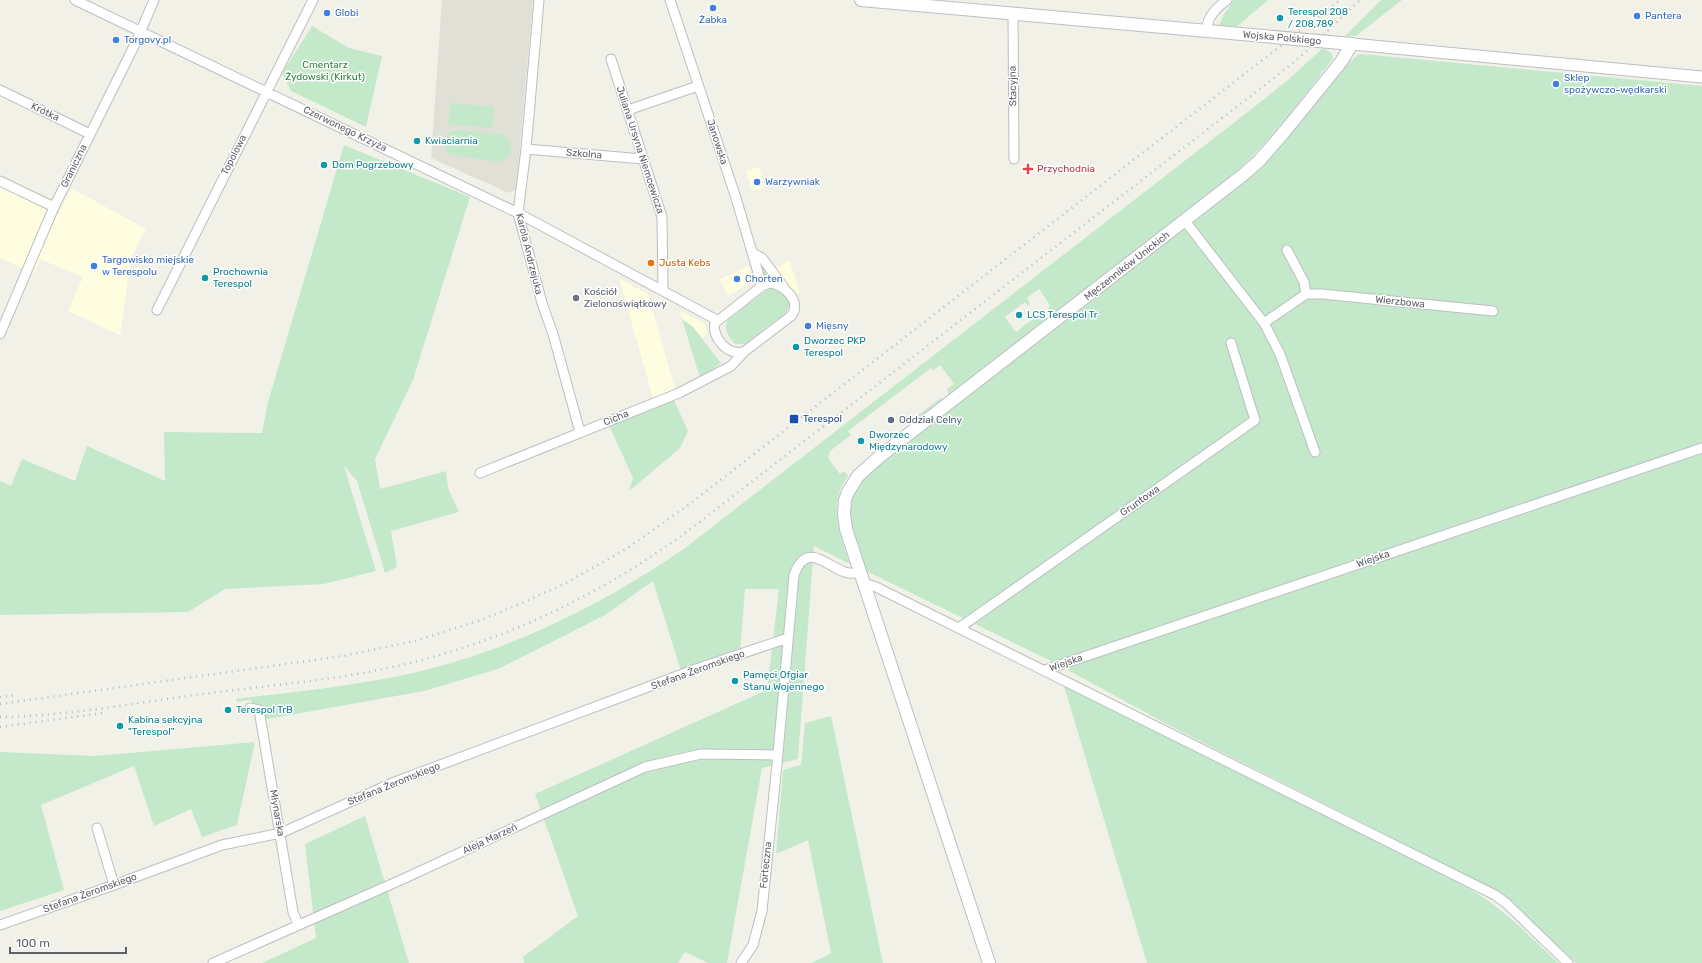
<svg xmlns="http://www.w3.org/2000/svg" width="1702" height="963" font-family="Rubik,sans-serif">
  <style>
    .commercial { fill: #fffddf }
    .education { fill: #e1e0d6 }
    .green { fill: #c4e9ca }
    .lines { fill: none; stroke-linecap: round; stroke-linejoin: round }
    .minor-casing { stroke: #bcbec3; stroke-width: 11 }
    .tertiary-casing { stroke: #bcbec3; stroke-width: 13 }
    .secondary-casing { stroke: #bdbec5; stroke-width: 14 }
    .minor { stroke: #fff; stroke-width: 9 }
    .tertiary { stroke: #fff; stroke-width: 11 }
    .secondary { stroke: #fff; stroke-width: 12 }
    .rail { stroke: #bababb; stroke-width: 2.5; stroke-dasharray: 1 5; stroke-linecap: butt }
    .shop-dot { fill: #3f7fe0; stroke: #fff; stroke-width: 1.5 }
    .culture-dot { fill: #0f9aa8; stroke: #fff; stroke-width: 1.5 }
    .health-dot { fill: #e0444e; stroke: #fff; stroke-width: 1.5 }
    .food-dot { fill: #e8710a; stroke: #fff; stroke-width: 1.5 }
    .worship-dot { fill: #6b7280; stroke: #fff; stroke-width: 1.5 }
    .transit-dot { fill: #1a4fb4; stroke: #fff; stroke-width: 1.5 }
    .service-dot { fill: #5c6f8a; stroke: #fff; stroke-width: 1.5 }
    .labels { text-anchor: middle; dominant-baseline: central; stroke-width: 3; stroke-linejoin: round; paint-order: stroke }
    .culture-label { font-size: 10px; fill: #0d838f; stroke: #fff; text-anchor: start }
    .shop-label { font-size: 10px; fill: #366cbe; stroke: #fff; text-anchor: start }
    .street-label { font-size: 10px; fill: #5f6168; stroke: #fff }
    .park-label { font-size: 10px; fill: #328244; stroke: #fff }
    .health-label { font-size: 10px; fill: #be3a42; stroke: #fff; text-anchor: start }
    .food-label { font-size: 10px; fill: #c56008; stroke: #fff; text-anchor: start }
    .worship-label { font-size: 10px; fill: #5b616d; stroke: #fff; text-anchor: start }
    .transit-label { font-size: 10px; fill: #164399; stroke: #fff; text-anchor: start }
    .service-label { font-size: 10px; fill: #4e5e75; stroke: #fff; text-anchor: start }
  </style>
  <rect width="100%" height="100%" fill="#f1f1e8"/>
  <path class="commercial" d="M759,167l6,20 -13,4 -6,-20z
    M0,185l58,29 13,-26 75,41 -15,29 -11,77 -52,-24 15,-34 -43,-18 -6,15 -34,-16z
    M789,260l11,32 -4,3 -20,-26z
    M748,266l5,14 -25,16 -8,-17z
    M619,278l29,16 27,95 -22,9z
    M680,311l25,13 2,10 -5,4 -9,-11 -11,-8z"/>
  <path class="education" d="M442,0h91l-17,190 -7,3 -78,-35z"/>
  <path class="green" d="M1234,0h34l-34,29 -15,-3 5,-12z
    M1381,0h21l-46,36h-11z
    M312,26l37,22 33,8 -16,71 -75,-36 -9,-18z
    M1323,48l8,5 2,5 -2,3c-32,41 -62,83 -102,117l-178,138 -3,-7 2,-4 -11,-16 -12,9 3,6 -2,2 -3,-4 -20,15 11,15 22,-17 3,4 4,-2 2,2 -98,76 -2,-6 7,-5 -14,-19 -7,6 -2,-3 -83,63 3,4 -21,16 -2,7 12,16 4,-3 4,5c-21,28 -8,59 2,88l-36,-18 -16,213 -36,9 -35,195h-19l-23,-11 -7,11h-154l-1,-6 55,-41 -43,-122 232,-104 12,-101h-34l-5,62 -59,20 -28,-90 -48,34 -107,54 -74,22 -162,29 -3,-15 -7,1 -1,-6 -14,2 -1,-3c66,-8 132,-14 197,-31 91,-24 175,-67 252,-120l564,-437 39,-31z
    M1361,54l341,32v877h-126c-33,-31 -64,-63 -104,-85l-300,-151 -115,-63 -193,-94 -16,-48 3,-25 17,-25 364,-282 113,-123 12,-12z
    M450,103l44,4 -2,21 -44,-4z
    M456,130c10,1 43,2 50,6 4,3 6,9 5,14 -1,7 -7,10 -13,12l-47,-7c-11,-8 -8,-22 5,-25z
    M344,145l126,52 -57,183 -38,79 5,30 66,-18 2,17 11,24 -68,19 6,36 -12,6 -28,-92 -13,-15 32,105 -52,13 -99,5 -37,23 -188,3v-134l11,5 11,-27 53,22 12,-35 78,35 -1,-49 98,1 6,-31z
    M759,261l15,19 -10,1z
    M776,288l5,3 9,11 -3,10 -42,32h-10c-7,-9 -12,-14 -7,-24l40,-31z
    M682,319l11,8 28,36 -21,15z
    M672,396l16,35 -8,17 -51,43 4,-13 -26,-57z
    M941,398l1,2 -28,21 -1,-2z
    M1064,686l404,202c35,20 61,47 90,75h-411z
    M831,716l52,247h-71l19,-10 -23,-113 -32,14 7,-84 18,-5 4,-42z
    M255,742l-18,83 -35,12 -11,-28 -37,17 -20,-60 -93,39 23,85 -64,21v-159l95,4z
    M365,816l44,147h-147l54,-25 -11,-94z"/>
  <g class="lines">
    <defs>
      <path id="minor" d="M75,0l443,213 199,107
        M539,0l-13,149 -8,64 24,90 11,31 27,98
        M670,0l66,198 26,88
        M1013,13l1,146
        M1206,31c2,-15 9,-22 21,-31
        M611,59l51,158 1,72
        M0,90l90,44
        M628,110l70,-24
        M526,149l117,10
        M0,181l54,26
        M1185,221l79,102 16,31 35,98
        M1287,250l17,32 2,12
        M753,253l9,5 21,28
        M769,283c14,0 34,19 22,33l-46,35c-15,7 -34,-13 -30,-28l47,-37z
        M157,310l156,-310
        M1264,323l42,-29h16l171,17
        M0,334l54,-127 83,-167 17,-40
        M480,473l199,-80 52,-27 14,-15
        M864,586l6,-1 6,2 619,308 11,8 62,60
        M959,628l296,-208 -24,-77
        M1045,670l657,-222
        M250,708l9,2 34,202 5,12
        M97,828l17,57
        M0,925l114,-40 108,-40 59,-12 111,-50 304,-114 92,-31
        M213,963l190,-84 242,-112 56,-13 76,1
        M741,963l12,-18 9,-34 15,-147 17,-189c16,-43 41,7 66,-3"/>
      <path id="tertiary" d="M1352,44l350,33"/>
      <path id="secondary" d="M861,0l491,44 -11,18 -56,69 -26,30 -16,14 -364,282 -21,19 -10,16 -3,8 -1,14 2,15 143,434"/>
    </defs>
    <use href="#minor" class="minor-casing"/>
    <use href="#tertiary" class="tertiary-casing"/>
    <use href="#secondary" class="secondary-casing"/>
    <use href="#minor" class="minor"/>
    <use href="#tertiary" class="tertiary"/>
    <use href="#secondary" class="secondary"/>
    <path class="rail" d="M0,697l16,-2
      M0,704l343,-48 72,-15 66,-21 41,-17 42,-19 62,-35 61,-43 653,-506
      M0,717c67,-1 135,-14 202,-23 68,-9 138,-14 204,-30 107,-26 204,-74 291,-140l573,-443 30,-24 60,-57
      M0,727l103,-14"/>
  </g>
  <g class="shop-dot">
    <circle cx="713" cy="8" r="4"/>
    <circle cx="327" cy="13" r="4"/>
    <circle cx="1637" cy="16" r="4"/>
    <circle cx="116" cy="40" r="4"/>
    <circle cx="1556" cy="84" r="4"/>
    <circle cx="757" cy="182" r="4"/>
    <circle cx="94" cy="266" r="4"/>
    <circle cx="737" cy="279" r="4"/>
    <circle cx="808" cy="326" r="4"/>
  </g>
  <g class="culture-dot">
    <circle cx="1280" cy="18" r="4"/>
    <circle cx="417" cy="141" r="4"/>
    <circle cx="324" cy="165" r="4"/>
    <circle cx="205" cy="278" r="4"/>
    <circle cx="1019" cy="315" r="4"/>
    <circle cx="796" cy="347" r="4"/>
    <circle cx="861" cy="441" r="4"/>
    <circle cx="735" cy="681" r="4"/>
    <circle cx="228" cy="710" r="4"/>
    <circle cx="120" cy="726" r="4"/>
  </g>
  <path class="health-dot" d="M1026 163h4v4h4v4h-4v4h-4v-4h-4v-4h4z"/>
  <circle class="food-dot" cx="651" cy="263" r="4"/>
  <circle class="worship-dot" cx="576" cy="298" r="4"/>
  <rect class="transit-dot" x="789" y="414" width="10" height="10" rx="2"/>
  <circle class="service-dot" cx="891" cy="420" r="4"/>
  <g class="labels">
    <g class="culture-label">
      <text x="1288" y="12">Terespol 208<tspan x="1288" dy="12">/ 208,789</tspan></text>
      <text x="425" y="141">Kwiaciarnia</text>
      <text x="332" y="165">Dom Pogrzebowy</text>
      <text x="213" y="272">Prochownia<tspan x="213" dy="12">Terespol</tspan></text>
      <text x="1027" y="315">LCS Terespol Tr</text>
      <text x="804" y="341">Dworzec PKP<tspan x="804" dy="12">Terespol</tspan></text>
      <text x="869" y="435">Dworzec<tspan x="869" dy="12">Międzynarodowy</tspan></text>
      <text x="743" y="675">Pamęci Ofgiar<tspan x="743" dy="12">Stanu Wojennego</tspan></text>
      <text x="236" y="710">Terespol TrB</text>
      <text x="128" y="720">Kabina sekcyjna<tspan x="128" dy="12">"Terespol"</tspan></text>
    </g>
    <g class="shop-label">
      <text x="335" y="13">Globi</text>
      <text x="1645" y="16">Pantera</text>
      <text x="713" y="20" text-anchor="middle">Żabka</text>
      <text x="124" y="40">Torgovy.pl</text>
      <text x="1564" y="78">Sklep<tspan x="1564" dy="12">spożywczo-wędkarski</tspan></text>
      <text x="765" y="182">Warzywniak</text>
      <text x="102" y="260">Targowisko miejskie<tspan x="102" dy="12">w Terespolu</tspan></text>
      <text x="745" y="279">Chorten</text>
      <text x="816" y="326">Mięsny</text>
    </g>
    <g class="street-label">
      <text transform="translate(1282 38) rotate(5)">Wojska Polskiego</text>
      <text transform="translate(1013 86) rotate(-91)">Stacyjna</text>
      <text transform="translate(45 112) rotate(26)">Krótka</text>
      <text transform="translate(345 129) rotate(26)">Czerwonego Krzyża</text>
      <text transform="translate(717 142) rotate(72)">Janowska</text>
      <text transform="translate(640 150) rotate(72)">Juliana Ursyna Niemcewicza</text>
      <text transform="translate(584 154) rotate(5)">Szkolna</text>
      <text transform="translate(234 155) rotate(-63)">Topolowa</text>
      <text transform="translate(74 166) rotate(-64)">Graniczna</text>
      <text transform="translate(529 254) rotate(76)">Karola Andrzejuka</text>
      <text transform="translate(1127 266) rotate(-38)">Męczenników Unickich</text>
      <text transform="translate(1400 302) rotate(6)">Wierzbowa</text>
      <text transform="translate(616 418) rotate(-22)">Cicha</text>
      <text transform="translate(1140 501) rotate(-35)">Gruntowa</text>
      <text transform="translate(1373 559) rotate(-19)">Wiejska</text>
      <text transform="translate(1066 663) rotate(-19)">Wiejska</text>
      <text transform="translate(698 670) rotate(-20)">Stefana Żeromskiego</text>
      <text transform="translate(394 784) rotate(-22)">Stefana Żeromskiego</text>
      <text transform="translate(277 813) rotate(80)">Młynarska</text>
      <text transform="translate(490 839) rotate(-25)">Aleja Marzeń</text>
      <text transform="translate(766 865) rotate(-84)">Forteczna</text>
      <text transform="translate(90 893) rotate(-20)">Stefana Żeromskiego</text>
    </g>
    <g class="park-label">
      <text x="325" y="65">Cmentarz<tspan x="325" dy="12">Żydowski (Kirkut)</tspan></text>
    </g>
    <g class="health-label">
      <text x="1037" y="169">Przychodnia</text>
    </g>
    <g class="food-label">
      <text x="659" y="263">Justa Kebs</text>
    </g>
    <g class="worship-label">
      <text x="584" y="292">Kościół<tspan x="584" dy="12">Zielonoświątkowy</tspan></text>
    </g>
    <g class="transit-label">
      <text x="803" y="419">Terespol</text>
    </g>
    <g class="service-label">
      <text x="899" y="420">Oddział Celny</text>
    </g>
  </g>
  <path d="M10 947v6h116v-6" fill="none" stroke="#5f6168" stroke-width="2"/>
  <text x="16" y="947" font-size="12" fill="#5f6168" stroke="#ffffff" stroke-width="3" paint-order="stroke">100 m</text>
</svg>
